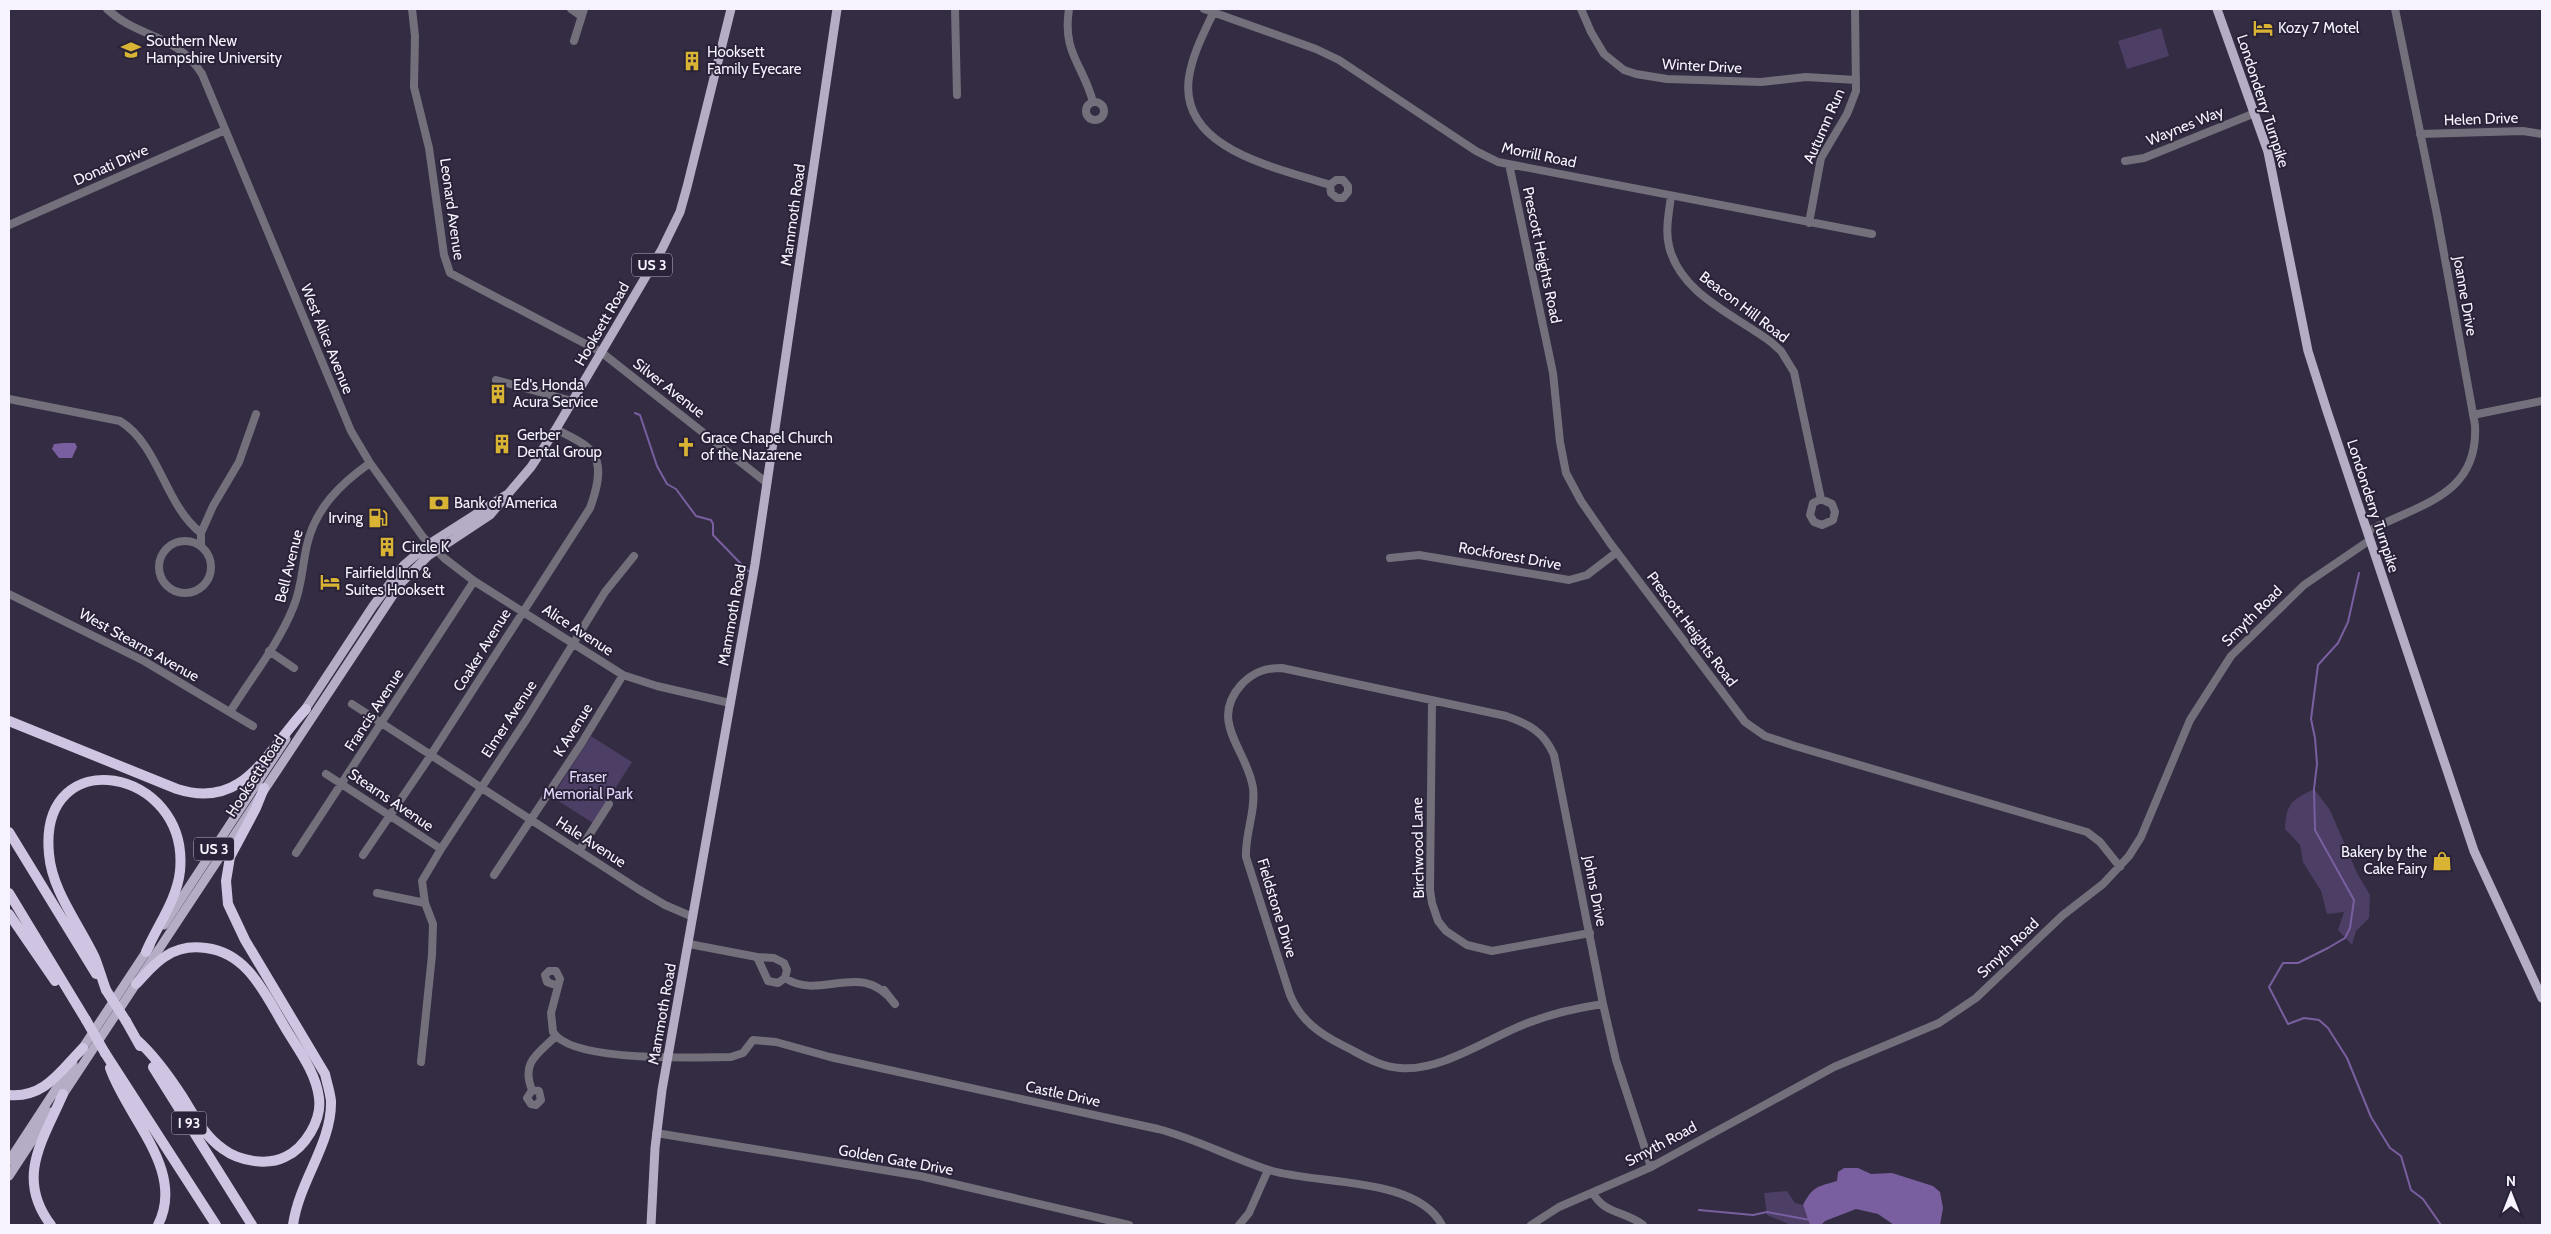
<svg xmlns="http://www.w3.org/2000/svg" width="2551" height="1234" font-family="Cabin,sans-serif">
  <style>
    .green { fill: #4c3e64 }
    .water { fill: #795fa0 }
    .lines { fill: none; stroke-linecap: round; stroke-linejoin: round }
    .stream { stroke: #795fa0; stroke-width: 2 }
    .minor { stroke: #736f7b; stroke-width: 8 }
    .major { stroke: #b5acc5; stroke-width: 9 }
    .highway { stroke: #cfc5e2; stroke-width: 10 }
    .highway-bridge { stroke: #cfc5e2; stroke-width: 10 }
    .labels { text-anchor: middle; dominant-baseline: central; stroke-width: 4; stroke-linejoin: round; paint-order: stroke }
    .shield { fill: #2a2238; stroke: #bab4c3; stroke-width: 1 }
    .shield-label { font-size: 14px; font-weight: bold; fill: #f7f3ff }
    .poi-label { font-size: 15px; fill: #f7f3ff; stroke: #2a2238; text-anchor: start }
    .street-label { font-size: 15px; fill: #f7f3ff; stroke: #2a2238 }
    .park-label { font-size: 15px; fill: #e6d9ff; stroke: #2a2238 }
  </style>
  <rect width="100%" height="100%" fill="#342c42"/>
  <path class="green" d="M2161,28l8,28 -42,13 -9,-28z
    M591,736l41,26 -39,61 -41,-26z
    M2314,789l16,21 27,63 13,22 -1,23 -13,13 -4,14 -14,-15 6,-18 -17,2 -6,-23 -18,-29 -3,-17 -15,-16c1,-26 7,-29 29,-40z
    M1787,1191l8,12 8,2 7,19 -19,1 -24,-10 -3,-22z"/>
  <path class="water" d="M63,443h12l2,4 -5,11h-13l-7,-9 2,-5z
    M1844,1168h14l13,6 21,-1 41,13 7,6 3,16 -3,17h-46l-16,-11 -22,-5 -31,12 -4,4h-11l-7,-20c10,-19 14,-18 34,-24l1,-9z"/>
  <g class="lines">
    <path class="stream" d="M635,413l5,2 17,51 10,18 9,5 20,27 15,4 2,4v11l35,36
      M2359,573l-11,49 -10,21 -20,22 -7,54 4,19 2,26 -3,25 1,41 39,70 -4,28 -5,10 -17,10 -30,15h-15l-14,24 19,37 16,-6 15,2 9,8 19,30 24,59 19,31 11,8 10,34 12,9 18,26
      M1699,1210l54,5 14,-3 43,8"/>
    <path class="minor" d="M107,9c32,30 69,24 95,65l149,357 19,32 53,74 21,21 30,23 149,94 34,11 73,17
      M412,9l3,27 -1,51 15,61 15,107 6,18 151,79 166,131
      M571,9l10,7
      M955,9l2,86
      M1069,9c-7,44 14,55 24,93
      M1204,9l112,40 23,11 137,91 22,11 374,72
      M1215,9c-10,22 -22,43 -26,68 -11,73 90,91 141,108l1,8 6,5h6l5,-6v-6l-5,-6h-7l-6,5
      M1581,9l10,23 13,22 20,16 12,4 31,5 94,3 45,-5 50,3
      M574,41l10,-32
      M1086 111a9 9 0 1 1 18 0a9 9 0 1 1-18 0Z
      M2420,134l103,-3 19,3
      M2125,161l19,-3 111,-45
      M1509,164l44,209 7,69 6,31 15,28 29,42 135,179 20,14 30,10 292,86 13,10 20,25
      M1671,196c-2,17 -6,34 -2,50 11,48 66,69 102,96l10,9 13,21 27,127 -8,4 -3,12 4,7 8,3 11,-5 2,-8 -3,-8 -11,-5
      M1809,223l12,-65 26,-44 9,-23 -1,-82
      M9,225l216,-95
      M496,380l76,21
      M9,399l111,22c40,25 44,83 81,112v13
      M2473,415l69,-14
      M2367,532c50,-28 112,-35 108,-107l-38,-210 -42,-206
      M201,533l12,-27 26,-44 17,-48
      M159 567a26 26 0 1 1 52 0a26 26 0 1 1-52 0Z
      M1390,558l29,-3 150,25 18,-5 30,-23
      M9,594l135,67 109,65
      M269,651l25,17
      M1432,701l-2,189 2,13 6,18 8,10 21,14 25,6 98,-18
      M352,704l286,185 27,16 28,12
      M230,712c21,-34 48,-67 63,-104 9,-20 9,-42 14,-63 8,-36 33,-61 63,-82
      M326,774l115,75
      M579,851l30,-47
      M296,853l178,-272
      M363,855l64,-94 163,-253c6,-16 14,-41 2,-56 -7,-10 -26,-17 -36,-23
      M494,875l87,-131 42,-69
      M377,893l48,10
      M689,944l68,13
      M757,957l17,1 10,5 3,7 -2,8 -7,5 -10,-2z
      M785,978c37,24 76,-20 110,26l-11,-14
      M558,986l-11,-4 -2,-7 4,-4h7l4,8 -9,34 2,19c19,31 142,25 178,25l12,-4 10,-13 23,2 54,15 328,72c39,10 73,29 111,41 48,15 147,6 173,55
      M1603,1004c-27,4 -53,10 -78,20 -36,14 -85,48 -125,44 -20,-1 -38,-13 -56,-22 -24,-12 -43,-25 -54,-51l-44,-138c-1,-24 10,-46 7,-69 -5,-37 -45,-66 -12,-103 12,-13 24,-17 41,-17l224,48c23,8 38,16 48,39l49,249 13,56 35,107
      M421,1062l11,-107 1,-31 -8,-21 -3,-22 19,-32 85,-129 79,-128 29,-36
      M532,1090l7,1 2,9 -5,5 -5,-1 -4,-6 5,-8c-11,-27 5,-36 23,-53
      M656,1133l264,43 209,49
      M1593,1193c11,21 32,18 50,32
      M1239,1225l10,-12 19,-43
      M1531,1225l28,-18 92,-40 183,-100 105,-44 37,-25 87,-83 40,-31 26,-28 12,-19 49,-117 41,-64 73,-71 66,-45"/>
    <path class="major" d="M2217,9l51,143 40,199 19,60 147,440 68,147
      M302,714l71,-108 31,-41 25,-21 77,-49
      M164,925l122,-186
      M80,1052l70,-106
      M60,1099l341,-516 27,-27 62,-41 41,-48 25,-38 106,-180 18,-37 7,-25 44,-178
      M9,1161l64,-98
      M9,1176l42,-64
      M651,1225l4,-77 7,-58 93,-526 82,-555"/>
    <path class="highway" d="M9,721l168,68c68,22 90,-39 129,-80
      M264,788l-8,20 -26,49 -4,24 2,23 17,36 80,134c2,9 5,18 6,27 1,43 -32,80 -38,124
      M9,832l87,142
      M9,893l77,127
      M9,914l46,67
      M136,984c9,-9 18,-21 30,-28 12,-8 26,-10 40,-8 41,5 58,44 77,76 13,23 33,47 36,74 3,22 -14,50 -34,59 -18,9 -46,4 -62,-8 -19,-13 -29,-34 -41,-53 -13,-20 -27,-40 -45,-56
      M106,990c-4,-11 -7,-22 -11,-32 -16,-34 -43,-67 -46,-104 -11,-114 141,-87 131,17 -3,29 -23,55 -34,81
      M126,1021l14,25
      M105,1053l111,172
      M153,1067l99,158
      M110,1068c17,50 76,102 48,157
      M9,1095c36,3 51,-24 74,-47
      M51,1225c-36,-47 -8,-85 12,-131"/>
    <path class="highway-bridge" d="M106,990l20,31
      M86,1020l19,33"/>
  </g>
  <defs>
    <symbol id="hotel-bare" viewBox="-9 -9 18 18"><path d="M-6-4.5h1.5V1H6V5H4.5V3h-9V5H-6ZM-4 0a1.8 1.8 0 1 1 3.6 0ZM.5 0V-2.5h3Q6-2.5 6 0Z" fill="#d9b334" stroke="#2a2238" stroke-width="2.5" paint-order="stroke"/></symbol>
    <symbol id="university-bare" viewBox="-9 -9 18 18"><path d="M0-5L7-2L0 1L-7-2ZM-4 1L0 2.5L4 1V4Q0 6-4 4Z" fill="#d9b334" stroke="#2a2238" stroke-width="2.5" paint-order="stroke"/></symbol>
    <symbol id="building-bare" viewBox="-9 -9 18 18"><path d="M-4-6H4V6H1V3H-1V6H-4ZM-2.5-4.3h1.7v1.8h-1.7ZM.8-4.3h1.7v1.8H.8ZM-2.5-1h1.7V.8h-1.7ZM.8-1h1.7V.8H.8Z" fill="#d9b334" stroke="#2a2238" stroke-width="2.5" paint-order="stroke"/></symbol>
    <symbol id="church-bare" viewBox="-9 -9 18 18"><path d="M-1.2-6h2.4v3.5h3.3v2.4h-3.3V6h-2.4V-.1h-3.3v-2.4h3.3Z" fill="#d9b334" stroke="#2a2238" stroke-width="2.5" paint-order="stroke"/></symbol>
    <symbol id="bank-bare" viewBox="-9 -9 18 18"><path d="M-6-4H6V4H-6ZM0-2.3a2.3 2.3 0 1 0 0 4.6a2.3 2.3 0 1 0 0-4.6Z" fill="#d9b334" stroke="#2a2238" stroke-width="2.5" paint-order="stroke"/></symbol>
    <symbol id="fuel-bare" viewBox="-9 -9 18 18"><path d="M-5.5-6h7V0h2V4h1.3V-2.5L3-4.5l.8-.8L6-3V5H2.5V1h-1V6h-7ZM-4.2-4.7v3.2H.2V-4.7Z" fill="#d9b334" stroke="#2a2238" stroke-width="2.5" paint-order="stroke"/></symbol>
    <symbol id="shop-bare" viewBox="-9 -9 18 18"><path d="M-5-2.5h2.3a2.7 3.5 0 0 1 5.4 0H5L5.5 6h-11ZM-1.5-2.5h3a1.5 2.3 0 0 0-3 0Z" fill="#d9b334" stroke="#2a2238" stroke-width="2.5" paint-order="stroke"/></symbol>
  </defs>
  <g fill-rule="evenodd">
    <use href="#hotel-bare" x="2249" y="14" width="28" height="28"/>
    <use href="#university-bare" x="117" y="36" width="28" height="28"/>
    <use href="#building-bare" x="678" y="47" width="28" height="28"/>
    <use href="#building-bare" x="484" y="380" width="28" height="28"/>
    <use href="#building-bare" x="488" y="430" width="28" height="28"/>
    <use href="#church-bare" x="672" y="433" width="28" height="28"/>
    <use href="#bank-bare" x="425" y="489" width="28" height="28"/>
    <use href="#fuel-bare" x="364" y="504" width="28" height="28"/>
    <use href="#building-bare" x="373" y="533" width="28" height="28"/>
    <use href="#hotel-bare" x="316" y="568" width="28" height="28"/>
    <use href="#shop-bare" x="2428" y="847" width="28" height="28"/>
  </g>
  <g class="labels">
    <g class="shield">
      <rect x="632" y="253.5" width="40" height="23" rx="4"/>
      <rect x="194" y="837.5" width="40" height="23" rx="4"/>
      <rect x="171.5" y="1111.5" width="35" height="23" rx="4"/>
    </g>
    <g class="shield-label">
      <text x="652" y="265">US 3</text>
      <text x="214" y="849">US 3</text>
      <text x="189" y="1123">I 93</text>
    </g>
    <g class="poi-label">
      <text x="2278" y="28">Kozy 7 Motel</text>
      <text x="146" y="41">Southern New<tspan x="146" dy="17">Hampshire University</tspan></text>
      <text x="707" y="52">Hooksett<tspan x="707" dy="17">Family Eyecare</tspan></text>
      <text x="513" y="385">Ed's Honda<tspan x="513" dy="17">Acura Service</tspan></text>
      <text x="517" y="435">Gerber<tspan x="517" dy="17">Dental Group</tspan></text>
      <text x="701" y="438">Grace Chapel Church<tspan x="701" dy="17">of the Nazarene</tspan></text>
      <text x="454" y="503">Bank of America</text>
      <text x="363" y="518" text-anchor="end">Irving</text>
      <text x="402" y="547">Circle K</text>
      <text x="345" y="573">Fairfield Inn &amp;<tspan x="345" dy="17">Suites Hooksett</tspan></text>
      <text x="2427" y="852" text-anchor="end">Bakery by the<tspan x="2427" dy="17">Cake Fairy</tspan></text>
    </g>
    <g class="street-label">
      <text transform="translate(1702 66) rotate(3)">Winter Drive</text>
      <text transform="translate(2263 101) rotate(72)">Londonderry Turnpike</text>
      <text transform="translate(2481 119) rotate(-2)">Helen Drive</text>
      <text transform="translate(1824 126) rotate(-66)">Autumn Run</text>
      <text transform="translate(2185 126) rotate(-22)">Waynes Way</text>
      <text transform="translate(1539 155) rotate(12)">Morrill Road</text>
      <text transform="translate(111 165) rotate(-24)">Donati Drive</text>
      <text transform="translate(452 209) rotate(82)">Leonard Avenue</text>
      <text transform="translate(793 215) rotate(-82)">Mammoth Road</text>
      <text transform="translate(1542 255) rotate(78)">Prescott Heights Road</text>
      <text transform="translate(2465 296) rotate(80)">Joanne Drive</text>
      <text transform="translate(1744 307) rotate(37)">Beacon Hill Road</text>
      <text transform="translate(602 324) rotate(-60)">Hooksett Road</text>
      <text transform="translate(327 339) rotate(68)">West Alice Avenue</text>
      <text transform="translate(669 388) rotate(38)">Silver Avenue</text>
      <text transform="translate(2373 506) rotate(72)">Londonderry Turnpike</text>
      <text transform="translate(1510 556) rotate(10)">Rockforest Drive</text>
      <text transform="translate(289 566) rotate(-76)">Bell Avenue</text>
      <text transform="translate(732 615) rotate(-80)">Mammoth Road</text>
      <text transform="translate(2252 616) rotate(-45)">Smyth Road</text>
      <text transform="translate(1692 629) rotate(53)">Prescott Heights Road</text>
      <text transform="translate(578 630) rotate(33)">Alice Avenue</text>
      <text transform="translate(139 645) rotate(29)">West Stearns Avenue</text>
      <text transform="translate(482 650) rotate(-58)">Coaker Avenue</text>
      <text transform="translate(374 710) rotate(-57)">Francis Avenue</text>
      <text transform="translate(509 719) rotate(-57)">Elmer Avenue</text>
      <text transform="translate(573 730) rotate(-58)">K Avenue</text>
      <text transform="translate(255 776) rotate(-57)">Hooksett Road</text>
      <text transform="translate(391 800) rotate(34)">Stearns Avenue</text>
      <text transform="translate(591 842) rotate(33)">Hale Avenue</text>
      <text transform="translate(1418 848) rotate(-91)">Birchwood Lane</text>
      <text transform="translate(1595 891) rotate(79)">Johns Drive</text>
      <text transform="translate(1277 908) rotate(73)">Fieldstone Drive</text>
      <text transform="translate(2008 948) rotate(-44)">Smyth Road</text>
      <text transform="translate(662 1014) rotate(-80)">Mammoth Road</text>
      <text transform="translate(1063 1094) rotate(12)">Castle Drive</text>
      <text transform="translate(1661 1144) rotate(-28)">Smyth Road</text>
      <text transform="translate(896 1160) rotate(10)">Golden Gate Drive</text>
    </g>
    <g class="park-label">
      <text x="588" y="777">Fraser<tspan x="588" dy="17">Memorial Park</tspan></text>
    </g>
  </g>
  <rect width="2551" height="1234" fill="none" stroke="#f7f3ff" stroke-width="20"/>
  <g transform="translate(2511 1194)" stroke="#2a2238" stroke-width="4" paint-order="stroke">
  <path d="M0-4L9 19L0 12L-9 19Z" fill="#f7f3ff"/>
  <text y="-8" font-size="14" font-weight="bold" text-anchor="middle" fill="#f7f3ff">N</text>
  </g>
</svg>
